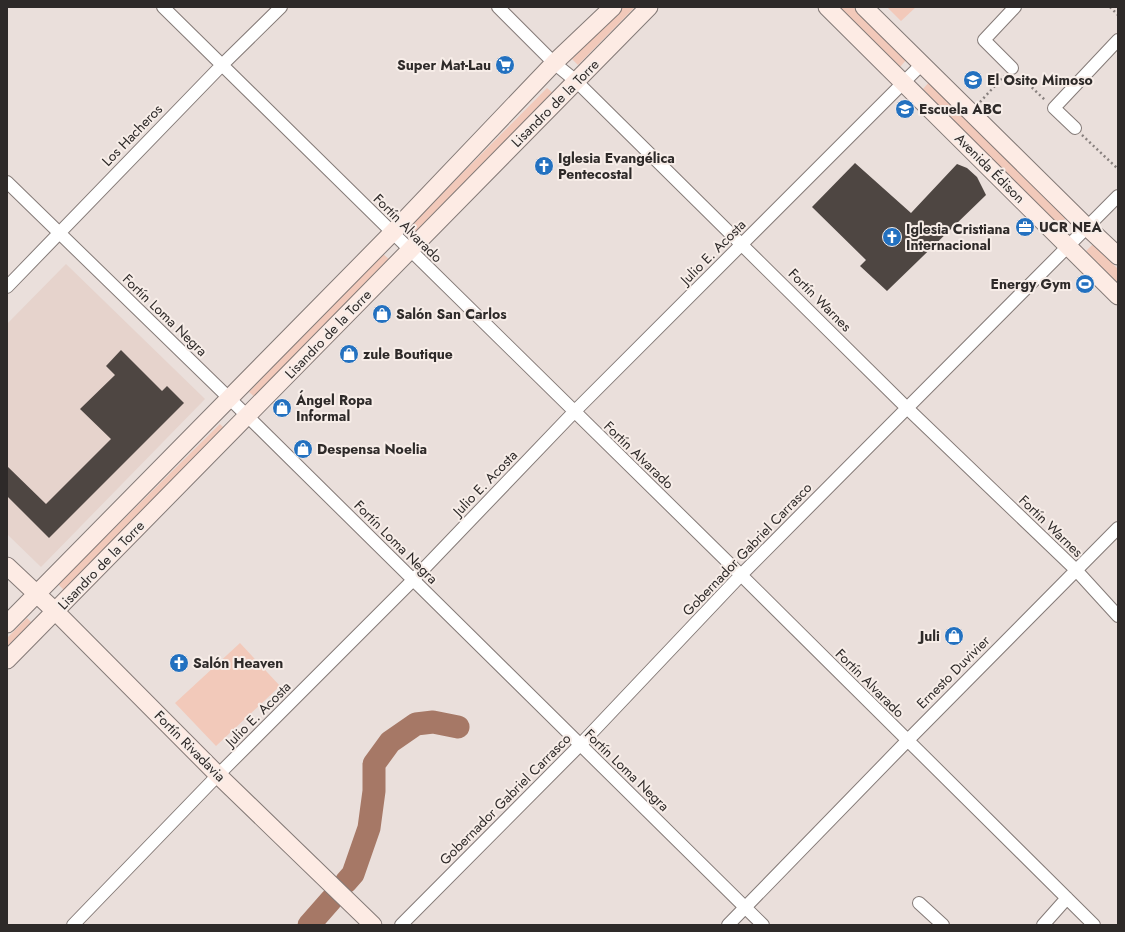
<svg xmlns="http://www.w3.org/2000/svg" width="1125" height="932" font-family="Jost,sans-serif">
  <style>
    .built { fill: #e6d3cc }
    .green { fill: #f2c9ba }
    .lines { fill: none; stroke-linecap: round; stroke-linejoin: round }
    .river { stroke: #a67866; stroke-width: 23 }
    .building { fill: #4e4642 }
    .street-casing { stroke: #847a77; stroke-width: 14 }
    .secondary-casing { stroke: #847a77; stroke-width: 19 }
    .path { stroke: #88807e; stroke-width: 2.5; stroke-dasharray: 2 3; stroke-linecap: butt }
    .street { stroke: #fff; stroke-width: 12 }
    .secondary { stroke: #fdebe4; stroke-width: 17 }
    .labels { text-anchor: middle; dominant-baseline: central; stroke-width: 4; stroke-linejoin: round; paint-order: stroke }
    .poi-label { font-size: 14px; font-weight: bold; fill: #2e2a29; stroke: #f7ede8; text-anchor: start }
    .street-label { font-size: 14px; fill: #2e2a29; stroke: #f7ede8 }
  </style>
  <rect width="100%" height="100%" fill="#eadfdb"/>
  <path class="built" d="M66,264l139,135 -164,168 -34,-33v-210z"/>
  <path class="green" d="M623,7h12l-57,58 -6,-6z
    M838,7h15l54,52 -7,8z
    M887,7h29l-15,14z
    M930,81l136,137 -8,8 -135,-137z
    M547,88l7,6 -138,138 -6,-6z
    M1093,244l25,25v15l-32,-33z
    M382,253l8,7 -133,139 -8,-7z
    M220,424l5,5 -161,161 -6,-6z
    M27,618l5,5 -25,24v-9z
    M240,643l40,43 -64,60 -41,-43z"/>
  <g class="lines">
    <path class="river" d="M346,882l7,-8 16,-46 5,-37v-27l16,-22 26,-18 17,-2 25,5
      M309,925l22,-25"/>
  </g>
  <path class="building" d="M855,163l56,50 46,-49 10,4 10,9 9,18 -99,96 -27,-25 6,-6 -54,-53z
    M121,350l41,41 5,-5 17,17 -135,135 -42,-42v-30l39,38 65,-65 -31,-30 35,-34 -9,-9z"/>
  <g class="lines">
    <defs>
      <path id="street" d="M163,7l578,568 353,350
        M498,7l56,56 22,18 331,327 169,162 42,46
        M1012,68l-28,-28 31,-33
        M1075,128l-21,-20 64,-68
        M7,182l223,217 533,526
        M7,287l215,-222 59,-58
        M919,903l24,22
        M73,925l145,-150 195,-195 161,-168 348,-348
        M401,925l179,-180 161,-170 377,-379
        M728,925l179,-184 211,-213
        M1043,925l24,-27"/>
      <path id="secondary" d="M827,7l291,289
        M864,7l223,220 31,29
        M7,566l49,46 162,163 155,150
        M7,624l385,-391 162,-170 59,-56
        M7,660l642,-653"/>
    </defs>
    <use href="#street" class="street-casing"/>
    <use href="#secondary" class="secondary-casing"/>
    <path class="path" d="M1110,7l8,8
      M1021,77l25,24
      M980,102l24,-26
      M1082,135l36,34"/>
    <use href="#street" class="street"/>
    <use href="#secondary" class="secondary"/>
  </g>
  <defs>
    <symbol id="supermarket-disc" viewBox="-11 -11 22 22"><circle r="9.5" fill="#2371c0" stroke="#f7ede8"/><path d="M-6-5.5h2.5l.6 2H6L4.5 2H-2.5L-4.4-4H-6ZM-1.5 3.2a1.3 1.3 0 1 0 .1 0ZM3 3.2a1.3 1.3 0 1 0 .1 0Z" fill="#fff"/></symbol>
    <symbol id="school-disc" viewBox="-11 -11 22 22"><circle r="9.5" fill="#2371c0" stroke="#f7ede8"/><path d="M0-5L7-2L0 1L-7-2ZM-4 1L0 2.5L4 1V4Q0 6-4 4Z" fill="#fff"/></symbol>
    <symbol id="church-disc" viewBox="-11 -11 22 22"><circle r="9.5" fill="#2371c0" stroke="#f7ede8"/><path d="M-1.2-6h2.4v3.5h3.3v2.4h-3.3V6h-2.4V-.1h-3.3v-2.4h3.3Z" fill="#fff"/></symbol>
    <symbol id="office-disc" viewBox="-11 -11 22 22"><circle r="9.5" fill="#2371c0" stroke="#f7ede8"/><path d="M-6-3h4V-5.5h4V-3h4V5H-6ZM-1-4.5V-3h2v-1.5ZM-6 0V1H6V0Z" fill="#fff"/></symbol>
    <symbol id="stadium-disc" viewBox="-11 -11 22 22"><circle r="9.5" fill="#2371c0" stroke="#f7ede8"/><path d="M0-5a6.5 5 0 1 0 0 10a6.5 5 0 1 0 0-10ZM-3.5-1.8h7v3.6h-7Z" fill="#fff"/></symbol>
    <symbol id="shop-disc" viewBox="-11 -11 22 22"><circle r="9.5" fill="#2371c0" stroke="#f7ede8"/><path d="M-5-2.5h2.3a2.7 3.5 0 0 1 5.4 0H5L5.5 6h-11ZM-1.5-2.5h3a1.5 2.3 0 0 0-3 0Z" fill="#fff"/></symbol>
  </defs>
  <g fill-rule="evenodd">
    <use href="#supermarket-disc" x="494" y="54" width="22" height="22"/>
    <use href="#school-disc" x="962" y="69" width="22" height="22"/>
    <use href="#school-disc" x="894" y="98" width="22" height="22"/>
    <use href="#church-disc" x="533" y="155" width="22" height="22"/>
    <use href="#office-disc" x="1014" y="216" width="22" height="22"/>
    <use href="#church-disc" x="881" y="226" width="22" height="22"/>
    <use href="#stadium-disc" x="1074" y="273" width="22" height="22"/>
    <use href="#shop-disc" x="371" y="303" width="22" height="22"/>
    <use href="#shop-disc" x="338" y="343" width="22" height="22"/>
    <use href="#shop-disc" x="271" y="397" width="22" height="22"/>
    <use href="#shop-disc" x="292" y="438" width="22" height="22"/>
    <use href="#shop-disc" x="943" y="625" width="22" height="22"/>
    <use href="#church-disc" x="168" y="652" width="22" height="22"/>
  </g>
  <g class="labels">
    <g class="poi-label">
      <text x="491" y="65" text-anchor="end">Super Mat-Lau</text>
      <text x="987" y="80">El Osito Mimoso</text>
      <text x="919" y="109">Escuela ABC</text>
      <text x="558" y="158">Iglesia Evangélica<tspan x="558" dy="16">Pentecostal</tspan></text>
      <text x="1039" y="227">UCR NEA</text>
      <text x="906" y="229">Iglesia Cristiana<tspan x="906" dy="16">Internacional</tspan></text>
      <text x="1071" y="284" text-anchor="end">Energy Gym</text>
      <text x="396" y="314">Salón San Carlos</text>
      <text x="363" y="354">zule Boutique</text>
      <text x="296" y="400">Ángel Ropa<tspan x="296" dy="16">Informal</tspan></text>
      <text x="317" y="449">Despensa Noelia</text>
      <text x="940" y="636" text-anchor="end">Juli</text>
      <text x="193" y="663">Salón Heaven</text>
    </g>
    <g class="street-label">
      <text transform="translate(555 103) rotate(-45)">Lisandro de la Torre</text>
      <text transform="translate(132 135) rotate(-46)">Los Hacheros</text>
      <text transform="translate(990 168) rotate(45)">Avenida Édison</text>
      <text transform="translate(408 228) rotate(45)">Fortín Alvarado</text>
      <text transform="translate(713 252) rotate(-45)">Julio E. Acosta</text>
      <text transform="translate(820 300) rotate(45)">Fortín Warnes</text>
      <text transform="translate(165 315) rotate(44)">Fortín Loma Negra</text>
      <text transform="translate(328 334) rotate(-46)">Lisandro de la Torre</text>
      <text transform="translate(639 455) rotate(44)">Fortín Alvarado</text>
      <text transform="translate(485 483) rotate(-46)">Julio E. Acosta</text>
      <text transform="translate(1051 526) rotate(44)">Fortín Warnes</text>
      <text transform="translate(396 542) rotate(45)">Fortín Loma Negra</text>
      <text transform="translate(747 549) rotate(-46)">Gobernador Gabriel Carrasco</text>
      <text transform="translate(101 565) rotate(-46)">Lisandro de la Torre</text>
      <text transform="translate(953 672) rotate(-45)">Ernesto Duvivier</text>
      <text transform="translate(870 683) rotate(45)">Fortín Alvarado</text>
      <text transform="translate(258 714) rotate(-45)">Julio E. Acosta</text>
      <text transform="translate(190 746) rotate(45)">Fortín Rivadavia</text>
      <text transform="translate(627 770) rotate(44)">Fortín Loma Negra</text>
      <text transform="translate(505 799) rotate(-45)">Gobernador Gabriel Carrasco</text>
    </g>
  </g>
  <rect width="1125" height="932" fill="none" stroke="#2e2a29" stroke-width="16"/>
</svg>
